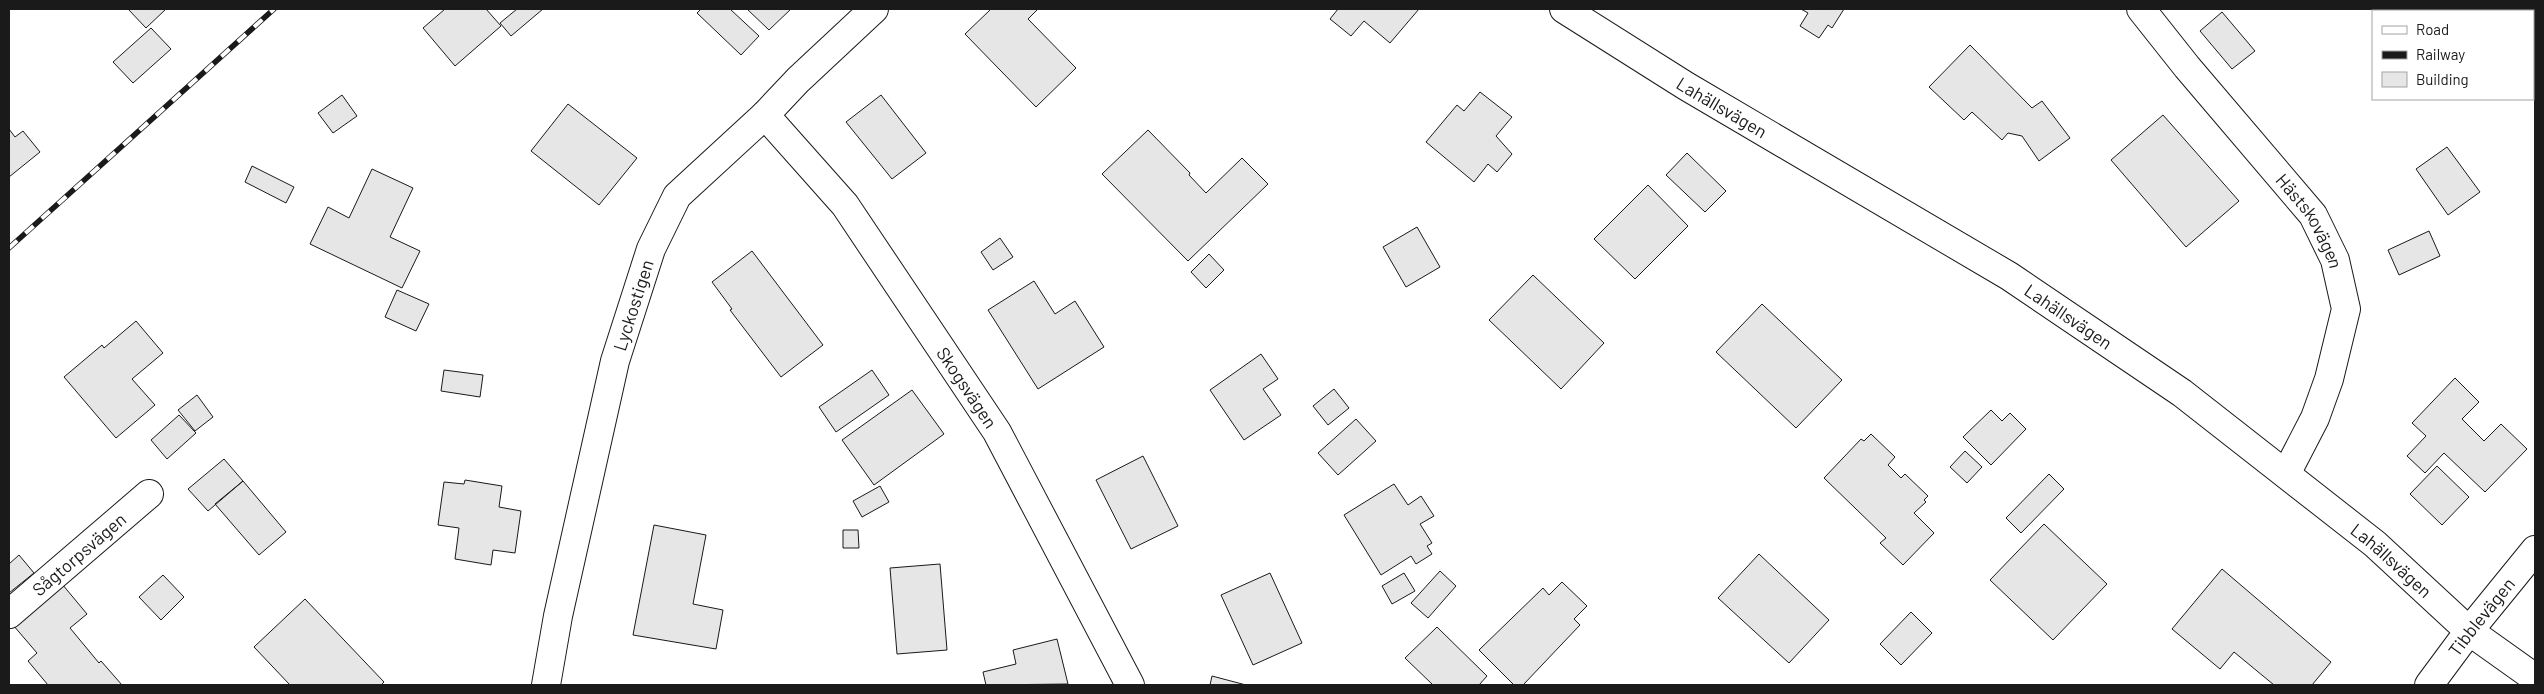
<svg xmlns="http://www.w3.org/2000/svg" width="2544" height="694" font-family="Barlow,sans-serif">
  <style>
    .building { fill: #e6e6e6; stroke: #1a1a1a }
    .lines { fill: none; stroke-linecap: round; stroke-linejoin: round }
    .street-casing { stroke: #1a1a1a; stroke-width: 30 }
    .secondary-casing { stroke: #1a1a1a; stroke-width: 30 }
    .street { stroke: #fff; stroke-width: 28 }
    .secondary { stroke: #fff; stroke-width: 28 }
    .rail-casing { stroke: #1a1a1a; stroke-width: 5.5 }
    .rail { stroke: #fff; stroke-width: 4; stroke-dasharray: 11; stroke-linecap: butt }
    .labels { text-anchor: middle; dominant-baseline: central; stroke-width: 4; stroke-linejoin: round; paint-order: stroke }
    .street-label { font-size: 18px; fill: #1a1a1a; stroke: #fff }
  </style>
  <rect width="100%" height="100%" fill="#fff"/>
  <path class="building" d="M128,9h38l-20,19z
    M445,9h41l15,17 -46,40 -32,-38z
    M517,9h26l-32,27 -11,-13z
    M701,9h29l29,27 -18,19 -44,-42z
    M747,9h44l-22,21z
    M991,9h47l-10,10 48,49 -40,39 -71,-73z
    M1338,9h81l-29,34 -26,-22 -13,15 -21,-17z
    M1801,9h43l-12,19 -4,-3 -9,13 -19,-12 8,-13z
    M2222,12l33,39 -23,18 -32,-38z
    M151,28l20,21 -38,34 -20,-21z
    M1970,45l62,63 10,-7 28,37 -31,23 -17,-25 -14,-3 -6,7 -30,-28 -8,8 -35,-33z
    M1480,92l32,25 -16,19 16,18 -15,18 -9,-8 -14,18 -48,-40 31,-37 7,6z
    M342,95l15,21 -24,17 -15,-20z
    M881,95l45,58 -34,26 -46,-57z
    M568,104l69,54 -38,47 -68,-54z
    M2163,115l76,86 -53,46 -75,-87z
    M9,129l6,8 8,-6 17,21 -31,25z
    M1148,130l42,43 -1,2 17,18 36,-35 26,26 -80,77 -86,-87z
    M2447,147l33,45 -32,23 -32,-46z
    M1687,153l39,38 -21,21 -39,-37z
    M252,166l42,21 -8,16 -41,-21z
    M372,169l41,19 -23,49 30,14 -18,37 -92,-44 18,-37 21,11z
    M1648,185l40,41 -53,53 -41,-40z
    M1417,227l23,40 -34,20 -23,-40z
    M2429,231l11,25 -41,19 -11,-25z
    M1000,238l13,19 -20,13 -12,-18z
    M752,251l71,94 -42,32 -51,-67 2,-1 -20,-27z
    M1209,254l15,16 -18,18 -15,-16z
    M1533,275l71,68 -43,46 -72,-69z
    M1034,281l21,33 20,-13 29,46 -66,42 -50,-79z
    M397,290l32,14 -13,27 -31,-14z
    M1762,304l80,76 -46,48 -80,-76z
    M136,321l27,32 -31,26 23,26 -39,33 -52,-61 38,-32 2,3z
    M1261,354l17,25 -15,10 18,26 -37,25 -34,-50z
    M444,370l39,5 -3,22 -39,-6z
    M872,370l17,25 -53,37 -17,-25z
    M2455,378l24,24 -17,17 22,22 17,-17 26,25 -42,43 -41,-39 -19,20 -18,-17 19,-20 -14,-13z
    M1334,389l15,19 -21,17 -15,-19z
    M912,390l32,44 -70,51 -32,-45z
    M197,395l16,22 -18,14 -17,-21z
    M1991,410l11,11 8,-8 16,16 -35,36 -28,-28z
    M179,415l17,18 -29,26 -16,-19z
    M1356,419l20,22 -38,34 -20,-22z
    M1871,434l24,23 -7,8 13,13 4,-4 23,22 -4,4 2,2 -12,11 20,20 -31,32 -23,-22 6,-5 -62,-60 37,-39 3,2z
    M1965,451l17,16 -15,16 -17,-16z
    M1143,456l35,70 -47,23 -35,-69z
    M224,459l19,22 -35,30 -20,-22z
    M2437,466l32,31 -27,28 -32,-31z
    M2049,474l15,15 -43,44 -15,-15z
    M465,480l37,6 -3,21 22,4 -6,42 -22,-3 -2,15 -36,-6 4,-31 -21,-3 6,-43 20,2z
    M243,481l43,51 -27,23 -44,-51z
    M1394,484l14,21 13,-9 13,20 -14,8 12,19 -5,3 5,8 -16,10 -5,-8 -30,19 -37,-60z
    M880,486l9,16 -27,15 -9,-16z
    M2044,524l63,60 -54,56 -63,-60z
    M654,525l52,10 -13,69 30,6 -7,39 -83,-14z
    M843,530h15l1,18h-16z
    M1759,554l70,66 -40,43 -71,-65z
    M19,555l15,18 -25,20v-29z
    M940,564l7,86 -50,4 -7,-86z
    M2222,569l109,93 -19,23h-38l-40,-33 -14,17 -48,-40z
    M1440,571l16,15 -28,32 -17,-15z
    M1270,573l32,70 -49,22 -32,-70z
    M1404,573l11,18 -23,13 -10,-18z
    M163,575l21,22 -23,23 -22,-23z
    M1562,582l25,24 -13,13 6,6 -57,60h-9l-35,-35 64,-62 6,7z
    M62,584l25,30 -17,14 29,35 2,-2 21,24h-74l-20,-24 9,-8 -24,-28z
    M305,599l79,83 -3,3h-91l-36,-38z
    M1911,612l21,21 -31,32 -21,-21z
    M1437,627l50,49 -8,9h-46l-28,-27z
    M1057,639l11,45 -82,1 -3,-13 33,-8 -3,-14z
    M1212,676l34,9h-36z"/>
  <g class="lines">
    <defs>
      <g id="street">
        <path id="s1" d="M2141,9l46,58 126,148 22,45 11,49 -17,70 -14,39 -29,56"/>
        <path id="s2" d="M765,115l80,90 152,227 133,253"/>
        <path id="s3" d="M9,614l140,-120"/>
        <path id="s4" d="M546,685l12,-69 57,-255 36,-112 26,-53 88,-81 33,-35 76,-71"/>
        <path id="s5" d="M2429,685l40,-54 66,-81"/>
      </g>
      <g id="secondary">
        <path id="s6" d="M1564,9l122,77 323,190 173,117 193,151 94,87 66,47"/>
      </g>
    </defs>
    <use href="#street" class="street-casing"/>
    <use href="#secondary" class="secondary-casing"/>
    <use href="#street" class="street"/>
    <use href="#secondary" class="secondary"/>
    <defs>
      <path id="rail" d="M9,248l265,-239"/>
    </defs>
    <use href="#rail" class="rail-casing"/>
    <use href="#rail" class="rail"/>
  </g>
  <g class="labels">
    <g class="street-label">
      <text stroke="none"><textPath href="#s6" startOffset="186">Lahällsvägen</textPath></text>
      <text stroke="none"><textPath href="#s1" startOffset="272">Hästskovägen</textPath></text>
      <text stroke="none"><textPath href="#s4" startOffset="390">Lyckostigen</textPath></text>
      <text stroke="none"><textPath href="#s6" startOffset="591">Lahällsvägen</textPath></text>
      <text stroke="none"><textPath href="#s2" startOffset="340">Skogsvägen</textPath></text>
      <text stroke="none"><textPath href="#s3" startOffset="92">Sågtorpsvägen</textPath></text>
      <text stroke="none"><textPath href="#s6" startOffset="996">Lahällsvägen</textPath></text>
      <text stroke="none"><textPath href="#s5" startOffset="86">Tibblevägen</textPath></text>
    </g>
  </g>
  <rect width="2544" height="694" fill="none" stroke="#1a1a1a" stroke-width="20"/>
  <rect x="2372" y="10" width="162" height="90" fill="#ffffff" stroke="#a3a3a3"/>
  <rect x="2382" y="26" width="25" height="8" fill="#ffffff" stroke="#a3a3a3"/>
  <text x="2416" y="35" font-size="15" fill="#1a1a1a">Road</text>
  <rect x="2382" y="51" width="25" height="8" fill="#1a1a1a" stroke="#a3a3a3"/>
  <text x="2416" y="60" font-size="15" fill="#1a1a1a">Railway</text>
  <rect x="2382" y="72" width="25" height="15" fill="#e6e6e6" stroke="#a3a3a3"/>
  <text x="2416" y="85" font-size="15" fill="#1a1a1a">Building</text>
</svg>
